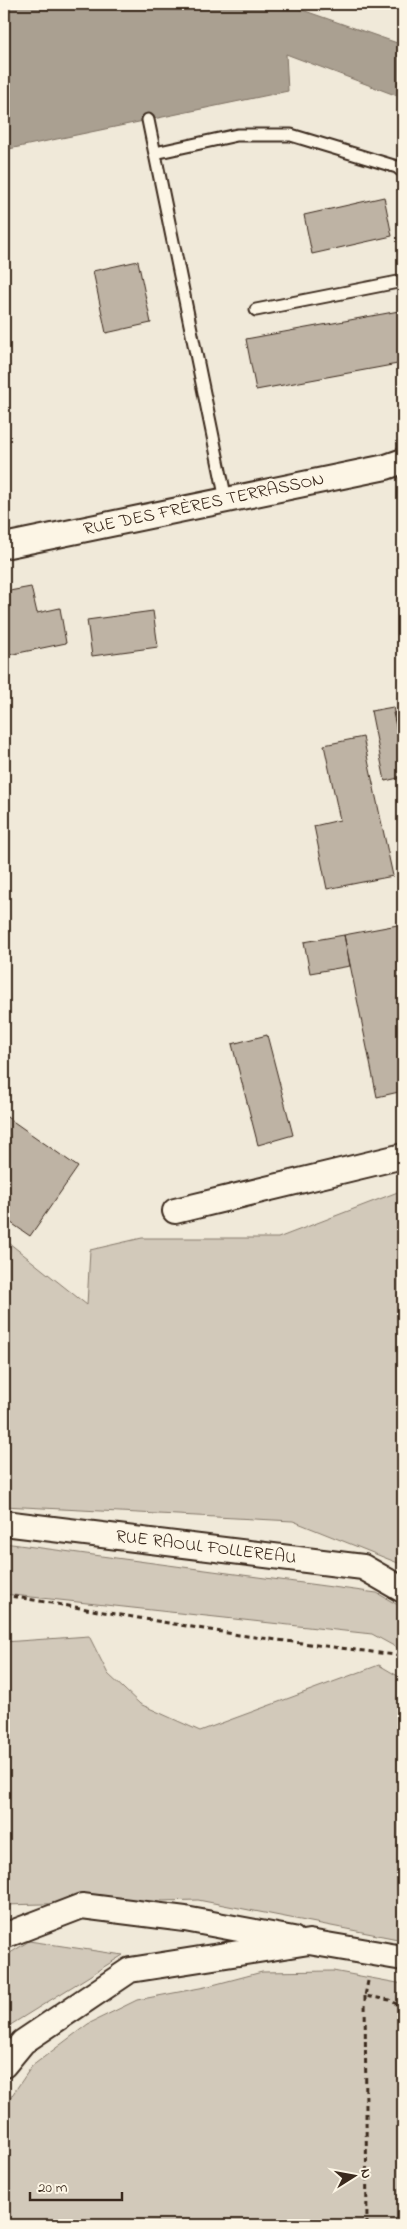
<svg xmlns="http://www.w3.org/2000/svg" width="407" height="2229" font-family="'Indie Flower',sans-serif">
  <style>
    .green { fill: #d2c9ba; stroke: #867a6c }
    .water { fill: #aaa091; stroke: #7e7163 }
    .building { fill: #beb3a4; stroke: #3b2a1e }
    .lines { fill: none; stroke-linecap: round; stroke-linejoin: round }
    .lane-casing { stroke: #3b2a1e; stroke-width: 15 }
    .street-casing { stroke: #3b2a1e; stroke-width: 28 }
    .path { stroke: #3b2a1e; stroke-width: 3; stroke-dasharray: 5 4; stroke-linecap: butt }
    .lane { stroke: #fcf5e5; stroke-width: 11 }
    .street { stroke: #fcf5e5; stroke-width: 24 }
    .labels { text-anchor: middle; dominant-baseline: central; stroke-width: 5; stroke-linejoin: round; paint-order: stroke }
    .street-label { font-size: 18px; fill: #3b2a1e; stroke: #fcf5e5 }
  </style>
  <rect width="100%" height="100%" fill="#f0e9d9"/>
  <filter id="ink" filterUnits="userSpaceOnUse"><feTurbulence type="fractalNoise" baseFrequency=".02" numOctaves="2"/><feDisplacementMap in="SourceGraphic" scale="10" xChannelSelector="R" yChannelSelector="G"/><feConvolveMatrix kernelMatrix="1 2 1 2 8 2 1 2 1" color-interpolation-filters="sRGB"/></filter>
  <g filter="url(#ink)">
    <path class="green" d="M403,1190v375l-110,-44 -289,-15v-267l83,66 3,-55 52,-12h136z
      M4,1543l373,50 26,15v43l-31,-17 -368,-40z
      M89,1636l19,38 32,30 60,27 179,-66 24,14v261l-205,-40 -194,5v-263z
      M29,1941l94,14 -119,74v-72z
      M333,1971l70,13v241h-399v-118l28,-41 56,-42 49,-24 68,-13 57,-15z"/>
    <path class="water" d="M4,4h281l118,41v53l-117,-44 2,37 -284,59z"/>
    <path class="building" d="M384,197l8,39 -80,18 -8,-39z
      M138,261l13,62 -45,10 -13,-62z
      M399,311l4,21v31l-147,27 -10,-51z
      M31,587l6,26 23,-5 6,35 -62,13v-64z
      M153,611l5,36 -66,9 -5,-36z
      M393,707l10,51v19l-18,4 -14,-70z
      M403,711v48l-10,-46z
      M363,737l30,139 -66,13 -13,-63 26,-6 -16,-75z
      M403,924v167l-26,6 -33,-162z
      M344,935l6,31 -40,7 -6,-31z
      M267,1035l26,100 -35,10 -26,-101z
      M4,1115l74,52 -48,69 -26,-18z"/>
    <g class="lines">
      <defs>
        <path id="lane" d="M148,120l78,380
          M155,153l82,-18h54l106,32 6,5
          M256,310l147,-29"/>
        <path id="street" d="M4,546l382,-79 17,-6
          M175,1211l228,-55
          M4,1523l359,44 40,23
          M4,1936l78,-30 103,13 108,20
          M4,2065l19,-23 107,-72 179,-28 94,16"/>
      </defs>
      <use href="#lane" class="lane-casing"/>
      <use href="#street" class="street-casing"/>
      <path class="path" d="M293,4l30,5
        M4,1595l235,40 164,21
        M368,1981l-3,15 25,4 13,8
        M365,1996l2,229"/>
      <use href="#lane" class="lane"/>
      <use href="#street" class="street"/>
    </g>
  </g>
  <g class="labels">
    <g class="street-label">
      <text transform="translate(204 505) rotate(-12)">RUE DES FRÈRES TERRASSON</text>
      <text transform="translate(206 1548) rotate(7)">RUE RAOUL FOLLEREAU</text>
    </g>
  </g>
  <rect width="407" height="2229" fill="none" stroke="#fcf5e5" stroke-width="20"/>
  <rect x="10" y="10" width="387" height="2209" fill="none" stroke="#3b2a1e" stroke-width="2" filter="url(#ink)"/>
  <g transform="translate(354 2176) rotate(79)" stroke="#fcf5e5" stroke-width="4" paint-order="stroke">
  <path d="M0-4L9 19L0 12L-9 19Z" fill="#3b2a1e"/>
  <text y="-8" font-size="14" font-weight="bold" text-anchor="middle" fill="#3b2a1e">N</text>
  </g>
  <path d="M30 2192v8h92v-8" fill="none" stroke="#3b2a1e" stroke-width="2.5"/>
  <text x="38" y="2192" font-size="15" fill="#3b2a1e" stroke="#fcf5e5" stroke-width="4" paint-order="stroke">20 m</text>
</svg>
